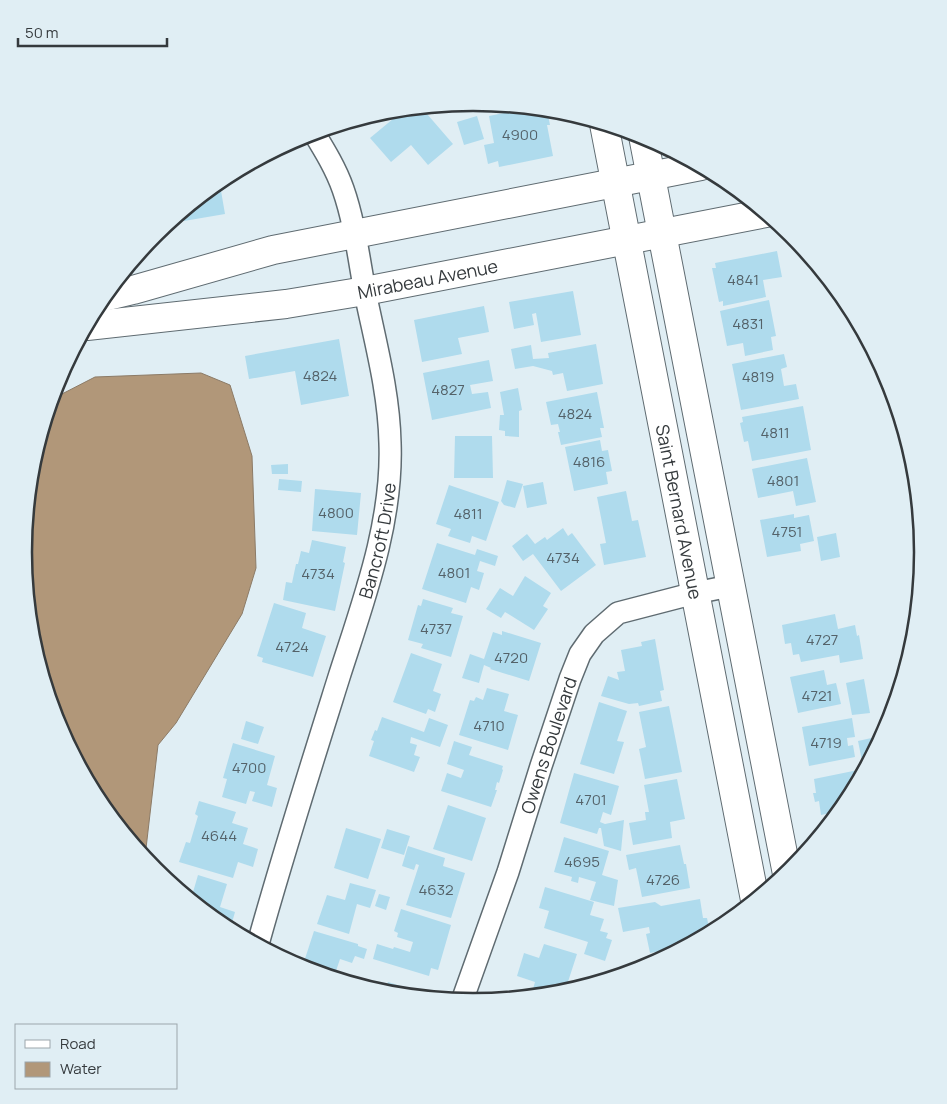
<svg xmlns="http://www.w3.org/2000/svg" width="947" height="1104" font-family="Manrope,sans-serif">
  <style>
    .water { fill: #b19779; stroke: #8c7b67 }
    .building { fill: #afdbed }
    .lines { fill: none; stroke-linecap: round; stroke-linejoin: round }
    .minor-casing { stroke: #5f6b71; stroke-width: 24 }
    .tertiary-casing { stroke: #5f6b71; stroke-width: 30 }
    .secondary-casing { stroke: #5f6b71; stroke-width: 30 }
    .minor { stroke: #fff; stroke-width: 21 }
    .tertiary { stroke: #fff; stroke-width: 28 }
    .secondary { stroke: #fff; stroke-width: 28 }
    .labels { text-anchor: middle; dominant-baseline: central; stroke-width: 4.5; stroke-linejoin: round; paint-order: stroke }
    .number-label { font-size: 15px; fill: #546269 }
    .street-label { font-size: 18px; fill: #353a3d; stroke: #e0eef4 }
    .rim { fill: none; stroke: #353a3d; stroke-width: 2.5 }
  </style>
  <rect width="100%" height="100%" fill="#e0eef4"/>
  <path class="water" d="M201,373l29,12 22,71 4,112 -14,46 -66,109 -18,22 -13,112 -46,-55 -41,-78 -26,-85 -8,-87 8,-88 22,-71 6,2 35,-18z"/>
  <path class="building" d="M421,107l32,37 -25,21 -17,-20 -20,17 -21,-24 35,-29z
    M528,108l19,2 3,15h-3l6,31 -54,11 -1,-6 -10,3 -4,-19 10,-2 -5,-27z
    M477,116l7,23 -20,6 -7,-23z
    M220,185l5,29 -41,7 -2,-9 32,-26z
    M777,251l5,26 -19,3 3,17 -43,9v-5l-4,1 -7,-34h4l-1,-5z
    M573,291l8,44 -40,7 -5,-29 -4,1 2,11 -20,4 -5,-27z
    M769,300l7,36 -5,1 2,13 -28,6 -2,-13 -16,3 -7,-35z
    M484,306l5,26 -31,6 4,16 -40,8 -8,-42z
    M339,339l10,57 -48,9 -6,-34 -46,8 -4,-23z
    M596,344l7,40 -36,7 -4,-18 -10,2 -1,-4 -19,-5 -18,3 -4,-20 20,-4 2,14 16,-1 -1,-5z
    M784,354l3,13 -6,2 3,17 12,-2 3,15 -58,11 -9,-46z
    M489,360l4,21 -23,4 2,9 16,-2 3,16 -59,12 -9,-47z
    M518,388l4,22 -3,1v26l-14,-1v-5l-6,-1 1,-15h4l-4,-23z
    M597,392l7,36h-4l2,9 -41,8 -3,-13h2l-2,-8 -7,1 -5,-23z
    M803,406l8,44 -59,11 -4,-20 -4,1 -4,-19 3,-1 -1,-5z
    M455,436h37l1,42h-39z
    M600,440l2,11 6,-1 4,21 -6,1 2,12 -34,7 -9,-44z
    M807,458l9,44 -20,4 -3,-15 -35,7 -6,-29z
    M288,464v10h-16l-1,-9z
    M279,479l23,2 -1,11 -23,-2z
    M507,480l16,4 -8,24 -11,-3 -3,-4z
    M543,482l4,22 -20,4 -4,-22z
    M449,485l50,17 -13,39 -14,-5 -2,7 -22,-7 3,-7 -15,-5z
    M315,489l46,4 -4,42 -45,-4z
    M626,491l6,30 6,-1 8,37 -42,8 -4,-21 6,-1 -9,-46z
    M794,514v4l15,-3 5,26 -14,3 1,7 -34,6 -7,-37z
    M563,528l5,8 4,-3 24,32 -35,26 -28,-37 -10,7 -11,-15 15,-12 8,10 10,-7 2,3z
    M836,533l4,24 -19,4 -4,-24z
    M312,540l34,7 -3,15 2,1 -10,48 -52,-11 3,-18 6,1 4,-19h2l3,-13 8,2z
    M437,543l38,12 2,-6 21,7 -3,10 -15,-5 -3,10 7,2 -5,17 -8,-3 -5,16 -44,-14z
    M525,576l26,17 -8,13 5,3 -14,21 -29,-18 -4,6 -15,-9 14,-21 13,8z
    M423,599l30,9 -2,5 12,3 -12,41 -30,-9 2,-4 -15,-4 10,-35 3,1z
    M274,603l32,10 -4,15 24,8 -13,41 -51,-15 1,-4 -6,-2z
    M835,614l3,15 17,-4 2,11 2,-1 4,24 -23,4 -1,-8 -38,7 -2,-8 -6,1 -2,-12 -6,1 -3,-19z
    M502,631l39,12 -12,38 -39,-12 1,-1 -7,-3 -5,18 -17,-5 8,-24 14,5 9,-27 9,3z
    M655,639l9,51 -4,1 2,10 -23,5 -1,-3 -9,1 -28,-8 7,-20 11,4 -2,-8 8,-1 -4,-21 21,-4 -1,-4z
    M411,653l31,11 -9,27 8,3 -6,18 -7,-3 -2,5 -33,-12z
    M824,670l3,15 9,-2 5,21 -43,9 -8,-36z
    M864,679l6,34 -18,2 -6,-32z
    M487,688l22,6 -5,17 14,4 -10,35 -49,-15 11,-35 4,1 2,-4 7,3z
    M599,702l28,9 -10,30 7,1 -10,32 -34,-10z
    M669,706l13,66 -37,7 -6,-30 7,-2 -7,-35z
    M382,717l42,15 5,-14 19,7 -8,22 -29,-10 -1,6 7,2 -3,10 6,2 -6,15 -45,-16 5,-15 -3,-1 4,-10 2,1z
    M852,718l3,19 -8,1 1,8 5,-1 2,12 -46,9 -7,-39z
    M246,721l18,6 -6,17 -17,-5z
    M876,737l2,8 -11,20 -4,1 -5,-25z
    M454,741l18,6 -3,8 34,11 -1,3 1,1 -4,13 -2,-1 -2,8h2l-6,17 -50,-16 6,-18 14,5 3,-8 -17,-6z
    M233,743l42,13 -8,29 10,3 -5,19 -20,-6 3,-9 -5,-1 -4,13 -24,-7 5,-18 -4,-1z
    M863,769l1,2 -17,31 -7,9 -19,4 -2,-14 -4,1 -2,-9h3l-2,-14z
    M574,773l45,13 -8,29 -8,-3 -3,10 5,2 19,-4 -3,31 -17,-5 -3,-18h-2l-2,6 -37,-11z
    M677,779l8,40 -15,3 2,16 -39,7 -4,-22 17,-3 -1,-8h4l-5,-27z
    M199,801l37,11 -4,11 16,5 -5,16 15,5 -5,18 -15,-5 -5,16 -54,-16 7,-20 4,1 8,-27 -3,-2z
    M448,805l38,13 -14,43 -39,-12z
    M346,828l35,11 -13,40 -34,-11z
    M387,829l23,7 -6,19 -23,-7z
    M564,837l45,14 -7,24 16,5 -4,26 -24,-6 6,-18 -17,-5 -1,6 -7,-2 1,-4 -18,-5z
    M680,845l4,19h2l4,24 -48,9 -6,-29 -7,2 -3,-15z
    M408,846l37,12 -2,8 22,7 -14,45 -45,-13 13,-40 -3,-1 -2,6 -12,-4z
    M198,875l29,9 -7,23 15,5 -5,18 -7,-4 -32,-27z
    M350,883l26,7 -6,18 -13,-4 -8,30 -32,-10 10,-29 18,5z
    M545,887l49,15 -4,13 14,4 -4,12 8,2 -2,5 6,2 -7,21 -21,-7 4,-12 -44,-14 5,-17 -10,-3z
    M379,894l11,3 -4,13 -11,-4z
    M700,899l3,19h4l3,15 -26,14 -34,6 -4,-19 4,-1 -1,-6 -26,5 -5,-24 37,-6 6,4z
    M401,909l50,16 -13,45 -7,-2 -2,8 -56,-17 4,-15 16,5 1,-2 16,5 3,-10 -16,-5 1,-4 -4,-2z
    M314,931l44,13v2l9,3 -3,10 -9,-3 -3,7 -12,-4 -6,18 -32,-9z
    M544,944l33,10 -12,37 -6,-2 -1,4 -7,1 -18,-5 2,-7 -18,-6 7,-23 15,5z
    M357,978l11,4 -2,5 -20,-6 1,-2 8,3z
    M388,982l38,12 -1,3 -41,-4z"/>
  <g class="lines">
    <defs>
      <g id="minor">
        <path id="s1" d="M258,944c25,-90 53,-178 81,-267 24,-75 54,-154 51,-234 -1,-50 -14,-98 -24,-146 -7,-36 -11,-74 -23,-108 -7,-20 -18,-38 -29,-56"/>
        <path id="s2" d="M462,1001l46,-129 33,-106 29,-87 10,-25 14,-20 24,-21 77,-20 35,-7"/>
      </g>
      <g id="tertiary">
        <path d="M104,297l29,-7 140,-40 428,-84"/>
        <path id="s3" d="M87,326l199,-22 79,-13 401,-78"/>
      </g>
      <g id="secondary">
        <path id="s4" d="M604,124l151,776"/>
        <path d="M643,136l144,738"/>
      </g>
    </defs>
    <use href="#minor" class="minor-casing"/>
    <use href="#tertiary" class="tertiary-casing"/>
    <use href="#secondary" class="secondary-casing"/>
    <use href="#minor" class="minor"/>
    <use href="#tertiary" class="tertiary"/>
    <use href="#secondary" class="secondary"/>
  </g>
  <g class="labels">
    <g class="number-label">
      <text x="520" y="134">4900</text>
      <text x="743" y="279">4841</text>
      <text x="748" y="323">4831</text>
      <text x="320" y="375">4824</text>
      <text x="758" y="376">4819</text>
      <text x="448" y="389">4827</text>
      <text x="575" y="413">4824</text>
      <text x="775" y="432">4811</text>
      <text x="589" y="461">4816</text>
      <text x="783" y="480">4801</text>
      <text x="336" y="512">4800</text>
      <text x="468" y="513">4811</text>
      <text x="787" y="531">4751</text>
      <text x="563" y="557">4734</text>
      <text x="454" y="572">4801</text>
      <text x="318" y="573">4734</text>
      <text x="436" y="628">4737</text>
      <text x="822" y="639">4727</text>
      <text x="292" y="646">4724</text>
      <text x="511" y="657">4720</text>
      <text x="817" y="695">4721</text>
      <text x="489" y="725">4710</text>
      <text x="826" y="742">4719</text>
      <text x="249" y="767">4700</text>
      <text x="591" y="799">4701</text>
      <text x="219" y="835">4644</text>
      <text x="582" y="861">4695</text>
      <text x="663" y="879">4726</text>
      <text x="436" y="889">4632</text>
    </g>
    <g class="street-label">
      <text stroke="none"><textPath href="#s3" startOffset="344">Mirabeau Avenue</textPath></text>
      <text stroke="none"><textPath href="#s4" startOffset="395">Saint Bernard Avenue</textPath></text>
      <text stroke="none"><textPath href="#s1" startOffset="421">Bancroft Drive</textPath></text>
      <text stroke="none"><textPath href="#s2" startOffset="270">Owens Boulevard</textPath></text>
    </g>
  </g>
  <path d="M0 0H947V1104H0ZM32 552a441 441 0 1 1 882 0a441 441 0 1 1-882 0Z" fill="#e0eef4" fill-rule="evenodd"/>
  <path class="rim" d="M32 552a441 441 0 1 1 882 0a441 441 0 1 1-882 0Z"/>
  <rect x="15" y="1024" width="162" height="65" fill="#e0eef4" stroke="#9ca6ab"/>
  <rect x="25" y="1040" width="25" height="8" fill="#ffffff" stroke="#9ca6ab"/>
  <text x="60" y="1049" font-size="15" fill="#353a3d">Road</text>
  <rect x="25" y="1062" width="25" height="15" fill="#b19779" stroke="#9ca6ab"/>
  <text x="60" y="1074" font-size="15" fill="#353a3d">Water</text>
  <path d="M18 38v8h149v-8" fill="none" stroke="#353a3d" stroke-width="2.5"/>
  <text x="25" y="38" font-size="15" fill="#353a3d" stroke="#e0eef4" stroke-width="4" paint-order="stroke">50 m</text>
</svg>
